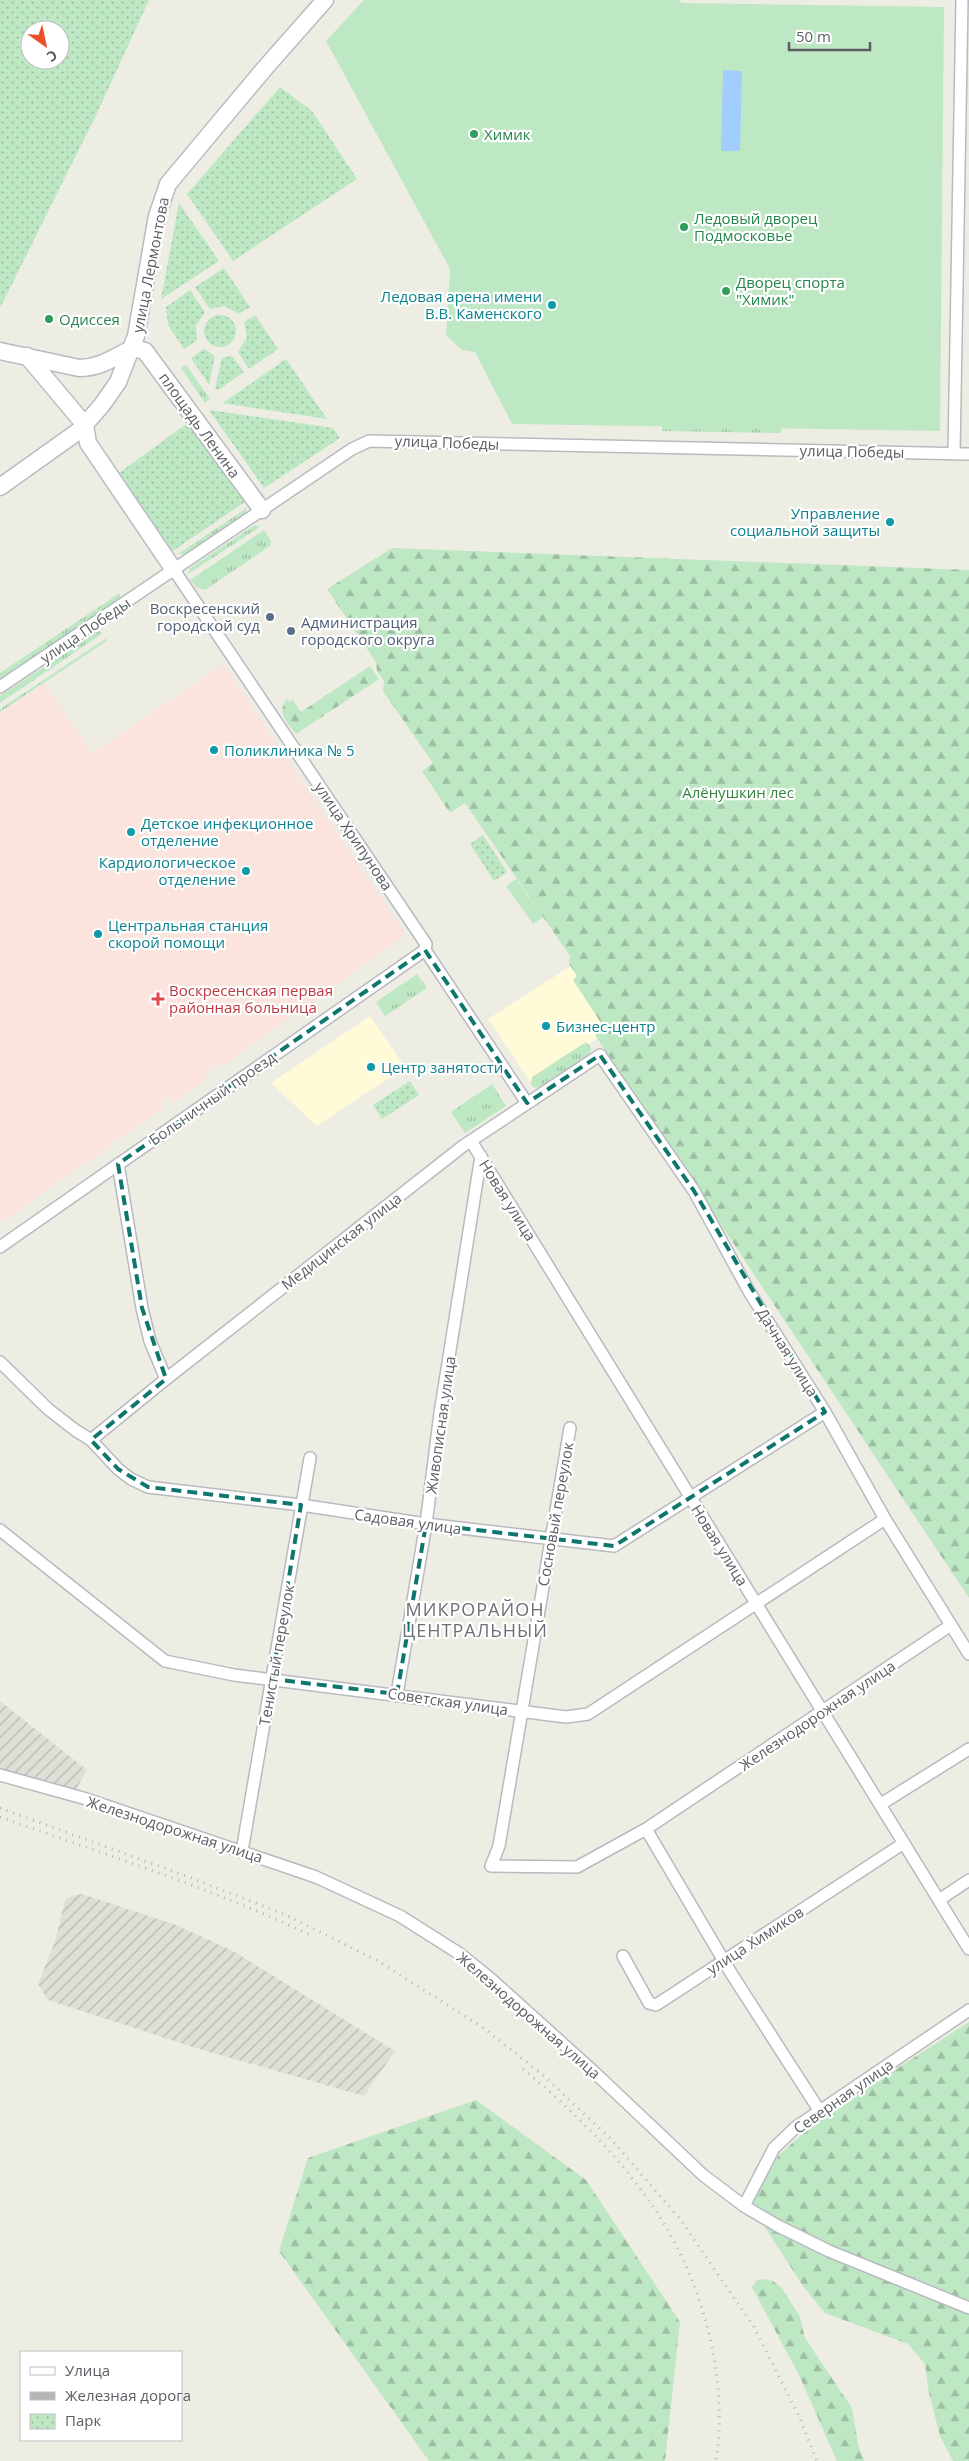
<svg xmlns="http://www.w3.org/2000/svg" width="969" height="2461" font-family="'Open Sans',sans-serif">
  <style>
    .commercial { fill: #fffad7 }
    .industrial { fill: url(#industrial-furrows) }
    .medical { fill: #fce4de }
    .grass { fill: url(#grass-tufts) }
    .forest { fill: url(#forest-firs) }
    .park { fill: url(#park-dots); fill-rule: evenodd }
    .garden { fill: #bee7c3 }
    .water { fill: #a2cdff }
    .lines { fill: none; stroke-linecap: round; stroke-linejoin: round }
    .street-casing { stroke: #b8bac0; stroke-width: 14 }
    .secondary-casing { stroke: #b8bbc2; stroke-width: 19 }
    .street { stroke: #fff; stroke-width: 11 }
    .secondary { stroke: #fff; stroke-width: 16 }
    .rail { stroke: #b4b5b5; stroke-width: 3; stroke-dasharray: 1 6; stroke-linecap: butt }
    .marked { fill: none; stroke: #0f766e; stroke-width: 4; stroke-dasharray: 10 6; stroke-linejoin: round }
    .leisure-dot { fill: #2e9e5b; stroke: #fff; stroke-width: 2 }
    .culture-dot { fill: #0f9aa8; stroke: #fff; stroke-width: 2 }
    .service-dot { fill: #5c6f8a; stroke: #fff; stroke-width: 2 }
    .health-dot { fill: #e0444e; stroke: #fff; stroke-width: 2 }
    .labels { text-anchor: middle; dominant-baseline: central; stroke-width: 4.5; stroke-linejoin: round; paint-order: stroke }
    .leisure-label { font-size: 15px; fill: #27864d; stroke: #fff; text-anchor: start }
    .street-label { font-size: 15px; fill: #5b5e64; stroke: #fff }
    .culture-label { font-size: 15px; fill: #0d838f; stroke: #fff; text-anchor: start }
    .service-label { font-size: 15px; fill: #4e5e75; stroke: #fff; text-anchor: end }
    .park-label { font-size: 15px; fill: #32843f; stroke: #fff }
    .health-label { font-size: 15px; fill: #be3a42; stroke: #fff; text-anchor: start }
    .quarter-label { font-size: 18px; letter-spacing: 1px; fill: #6c7076; stroke: #fff }
  </style>
  <defs>
    <pattern id="industrial-furrows" width="10" height="10" patternUnits="userSpaceOnUse" patternTransform="scale(1.25)"><rect width="10" height="10" fill="#dfded7"/><path d="M-1 1l2-2M0 10L10 0M9 11l2-2" fill="none" stroke="#b8b7b2"/></pattern>
    <pattern id="grass-tufts" width="24" height="20" patternUnits="userSpaceOnUse" patternTransform="scale(1.25)"><rect width="24" height="20" fill="#bee7c3"/><path d="M3 7l-1-3M5 7V3M7 7l1-3M15 17l-1-3M17 17v-4M19 17l1-3" fill="none" stroke="#9dbea2"/></pattern>
    <pattern id="forest-firs" width="22" height="20" patternUnits="userSpaceOnUse" patternTransform="scale(1.25)"><rect width="22" height="20" fill="#bee7c3"/><path d="M5 1l3.5 6h-7zM16 11l3.5 6h-7z" fill="#9dbea2"/></pattern>
    <pattern id="park-dots" width="8" height="8" patternUnits="userSpaceOnUse" patternTransform="scale(1.25)"><rect width="8" height="8" fill="#bee7c3"/><path d="M2 2h.1M6 6h.1" fill="none" stroke="#9dbea2" stroke-width="1.8" stroke-linecap="round"/></pattern>
  </defs>
  <rect width="100%" height="100%" fill="#eeede3"/>
  <path class="commercial" d="M571,966l36,55 -9,17 -68,44 -42,-63z
    M370,1016l35,51 -88,59 -46,-43z"/>
  <path class="industrial" d="M0,1701l87,69 -13,23 -74,-23z
    M82,1894l94,31 57,26 162,100 -31,45 -168,-48 -148,-48 -10,-16 17,-42 10,-42 9,-5z"/>
  <path class="medical" d="M223,664l183,271 -185,132 -2,-3 -15,10 3,5 -35,24 -3,-5 -8,5 3,5 -54,36v2l-110,77v-511l44,-29 49,70z"/>
  <path class="grass" d="M186,365l24,34 -5,4 -24,-35z
    M662,407l119,2v24l-119,-2z
    M247,508l-2,7 -58,39h-9z
    M255,525l5,2 -72,47 1,-5z
    M264,530l7,11 -1,5 -65,44 -9,-3 -6,-7z
    M120,593v4l-3,4 -117,79v-7z
    M98,631l4,1 -2,3 -100,68v-7z
    M105,639l3,1 -108,72v-3z
    M417,974l10,14 -42,28 -9,-14z
    M586,1042l6,7 -5,7 -47,32 -7,-1 -2,-3 1,-7z
    M492,1084l14,22 -41,27 -14,-21z"/>
  <path class="forest" d="M392,548l577,22v1028l-374,-563 6,-12 -28,-43 4,-4 -8,-12 1,-8 -105,-153 -15,10 -28,-42 11,-8 -50,-72 1,-10 -7,-10 -1,-9 -49,-73z
    M370,666l9,13 -83,55c-9,-12 -20,-22 -9,-35l2,3 4,-2 8,12z
    M969,2022v439h-16l-13,-25 -11,-43 -4,-29 -17,-20 -83,-31 -22,-27 -53,-82 29,-49 40,-36z
    M476,2100l110,80 94,142 -15,139h-236l-150,-210 29,-93z
    M763,2279l10,2 9,7 18,29 5,21 47,70 6,36 6,17h-27l-38,-86 -47,-88 4,-6z"/>
  <path class="park" d="M0,0h149l-50,109 -99,199zM30,30h30v30h-30z
    M280,87l32,24 45,68 -124,82 -46,-67z
    M179,203l40,58 -58,38z
    M224,268l26,39 -11,7 -15,-8 -14,3 -15,-22z
    M190,290l15,22 -9,14 1,14 -13,9 -16,-24 -2,-18z
    M204 331a16 16 0 1 1 32 0a16 16 0 1 1-32 0Z
    M255,315l23,34 -29,20 -11,-17 9,-15 -3,-15z
    M204,349l11,7 -6,29 -18,-27z
    M232,356l12,16 -26,18 -3,-1 7,-31z
    M286,359l41,60 -105,-16h1z
    M209,410l124,18 7,10 -76,50z
    M189,422l57,79 -76,52 -47,-68 -4,-12z
    M483,835l24,37 -13,9 -24,-37z
    M410,1081l9,14 -37,24 -9,-14z"/>
  <path class="garden" d="M364,0h316l1,3 263,4 -4,424 -428,-7 -37,-72 -13,-2 -16,-15 4,-66 -124,-228z
    M516,879l27,38 -10,7 -27,-38z"/>
  <path class="water" d="M723,70l19,1 -2,80h-19z"/>
  <g class="lines">
    <defs>
      <path id="street" d="M954,453l8,-453
        M174,570l252,374 -1,6 102,153
        M0,687l352,-238 17,-8 600,13
        M471,1141l498,808
        M118,1164l24,144 8,33 16,38
        M0,1247l425,-297
        M0,1362l48,47 27,21 16,10 27,29 13,10 17,8 153,18 125,19 188,22 211,-134
        M570,1428l-71,418 -8,20 86,1 69,-38 305,-204
        M91,1440l75,-61 297,-233 137,-91 94,136 56,102 75,119 60,107 84,135
        M0,1530l165,131 69,14 332,42 22,-3 297,-195
        M397,1694l29,-170 14,-111 41,-257
        M0,1775l83,23 233,79 84,39 60,38 31,25 102,92 110,104 41,31 34,20 51,25 140,57
        M881,1804l88,-55
        M646,1829l85,144 88,137
        M242,1851l68,-393
        M939,1900l30,-20
        M623,1956l26,47 7,2 248,-162
        M744,2206l30,-58 22,-21 173,-117"/>
      <path id="secondary" d="M133,348l12,3 117,159
        M0,351l79,17c22,0 35,-11 54,-20
        M27,356l58,69
        M85,425l3,18 86,127
        M0,487l80,-57 22,-25 16,-23 18,-46 21,-120 11,-32 97,-116 60,-68"/>
    </defs>
    <use href="#street" class="street-casing"/>
    <use href="#secondary" class="secondary-casing"/>
    <use href="#street" class="street"/>
    <use href="#secondary" class="secondary"/>
    <path class="rail" d="M0,1808l181,66 105,41 94,47 105,67 59,47 67,63 69,80 74,108 45,89 18,45
      M0,1817c104,37 212,71 312,119
      M523,2069c50,41 99,90 135,145 45,70 71,164 58,247"/>
  </g>
  <path class="marked" d="M425,950l102,153 73,-48 94,136 131,221 -211,134 -188,-22 -29,170 -125,-15 29,-174 -153,-18 -30,-18 -27,-29 75,-61 -24,-71 -24,-144z"/>
  <g class="leisure-dot">
    <circle cx="474" cy="134" r="5"/>
    <circle cx="684" cy="227" r="5"/>
    <circle cx="726" cy="291" r="5"/>
    <circle cx="49" cy="319" r="5"/>
  </g>
  <g class="culture-dot">
    <circle cx="552" cy="305" r="5"/>
    <circle cx="890" cy="522" r="5"/>
    <circle cx="214" cy="750" r="5"/>
    <circle cx="131" cy="832" r="5"/>
    <circle cx="246" cy="871" r="5"/>
    <circle cx="98" cy="934" r="5"/>
    <circle cx="546" cy="1026" r="5"/>
    <circle cx="371" cy="1067" r="5"/>
  </g>
  <g class="service-dot">
    <circle cx="270" cy="617" r="5"/>
    <circle cx="291" cy="631" r="5"/>
  </g>
  <path class="health-dot" d="M155.5 991.5h5v5h5v5h-5v5h-5v-5h-5v-5h5z"/>
  <g class="labels">
    <g class="leisure-label">
      <text x="484" y="134">Химик</text>
      <text x="694" y="218">Ледовый дворец<tspan x="694" dy="17">Подмосковье</tspan></text>
      <text x="736" y="282">Дворец спорта<tspan x="736" dy="17">"Химик"</tspan></text>
      <text x="59" y="319">Одиссея</text>
    </g>
    <g class="street-label">
      <text transform="translate(150 265) rotate(-79)">улица Лермонтова</text>
      <text transform="translate(200 425) rotate(54)">площадь Ленина</text>
      <text transform="translate(447 442) rotate(2)">улица Победы</text>
      <text transform="translate(852 451) rotate(1)">улица Победы</text>
      <text transform="translate(85 630) rotate(-34)">улица Победы</text>
      <text transform="translate(354 836) rotate(56)">улица Хрипунова</text>
      <text transform="translate(212 1098) rotate(-35)">Больничный проезд</text>
      <text transform="translate(508 1200) rotate(58)">Новая улица</text>
      <text transform="translate(341 1241) rotate(-38)">Медицинская улица</text>
      <text transform="translate(788 1352) rotate(58)">Дачная улица</text>
      <text transform="translate(440 1425) rotate(-82)">Живописная улица</text>
      <text transform="translate(555 1514) rotate(-80)">Сосновый переулок</text>
      <text transform="translate(408 1521) rotate(8)">Садовая улица</text>
      <text transform="translate(720 1545) rotate(58)">Новая улица</text>
      <text transform="translate(276 1655) rotate(-80)">Тенистый переулок</text>
      <text transform="translate(448 1701) rotate(8)">Советская улица</text>
      <text transform="translate(817 1715) rotate(-34)">Железнодорожная улица</text>
      <text transform="translate(175 1829) rotate(18)">Железнодорожная улица</text>
      <text transform="translate(755 1940) rotate(-33)">улица Химиков</text>
      <text transform="translate(529 2015) rotate(41)">Железнодорожная улица</text>
      <text transform="translate(843 2096) rotate(-35)">Северная улица</text>
    </g>
    <g class="culture-label">
      <text x="542" y="296" text-anchor="end">Ледовая арена имени<tspan x="542" dy="17">В.В. Каменского</tspan></text>
      <text x="880" y="513" text-anchor="end">Управление<tspan x="880" dy="17">социальной защиты</tspan></text>
      <text x="224" y="750">Поликлиника № 5</text>
      <text x="141" y="823">Детское инфекционное<tspan x="141" dy="17">отделение</tspan></text>
      <text x="236" y="862" text-anchor="end">Кардиологическое<tspan x="236" dy="17">отделение</tspan></text>
      <text x="108" y="925">Центральная станция<tspan x="108" dy="17">скорой помощи</tspan></text>
      <text x="556" y="1026">Бизнес-центр</text>
      <text x="381" y="1067">Центр занятости</text>
    </g>
    <g class="service-label">
      <text x="260" y="608">Воскресенский<tspan x="260" dy="17">городской суд</tspan></text>
      <text x="301" y="622" text-anchor="start">Администрация<tspan x="301" dy="17">городского округа</tspan></text>
    </g>
    <g class="park-label">
      <text x="738" y="792">Алёнушкин лес</text>
    </g>
    <g class="health-label">
      <text x="169" y="990">Воскресенская первая<tspan x="169" dy="17">районная больница</tspan></text>
    </g>
    <g class="quarter-label">
      <text x="475" y="1609">МИКРОРАЙОН<tspan x="475" dy="21">ЦЕНТРАЛЬНЫЙ</tspan></text>
    </g>
  </g>
  <rect x="20" y="2351" width="162" height="90" fill="#ffffff" stroke="#bdbfc1"/>
  <rect x="30" y="2367" width="25" height="8" fill="#ffffff" stroke="#bdbfc1"/>
  <text x="65" y="2376" font-size="15" fill="#5b5e64">Улица</text>
  <rect x="30" y="2392" width="25" height="8" fill="#b4b5b5" stroke="#bdbfc1"/>
  <text x="65" y="2401" font-size="15" fill="#5b5e64">Железная дорога</text>
  <rect x="30" y="2414" width="25" height="15" fill="url(#park-dots)" stroke="#bdbfc1"/>
  <text x="65" y="2426" font-size="15" fill="#5b5e64">Парк</text>
  <g transform="translate(45 45) rotate(147)"><circle r="24" fill="#ffffff" stroke="#bdbfc1"/>
  <path d="M0-4L9 19L0 12L-9 19Z" fill="#ee4d29"/>
  <text y="-8" font-size="14" font-weight="bold" text-anchor="middle" fill="#5b5e64">С</text>
  </g>
  <path d="M789 42v8h81v-8" fill="none" stroke="#5b5e64" stroke-width="2.5"/>
  <text x="796" y="42" font-size="15" fill="#5b5e64" stroke="#ffffff" stroke-width="4" paint-order="stroke">50 m</text>
</svg>
